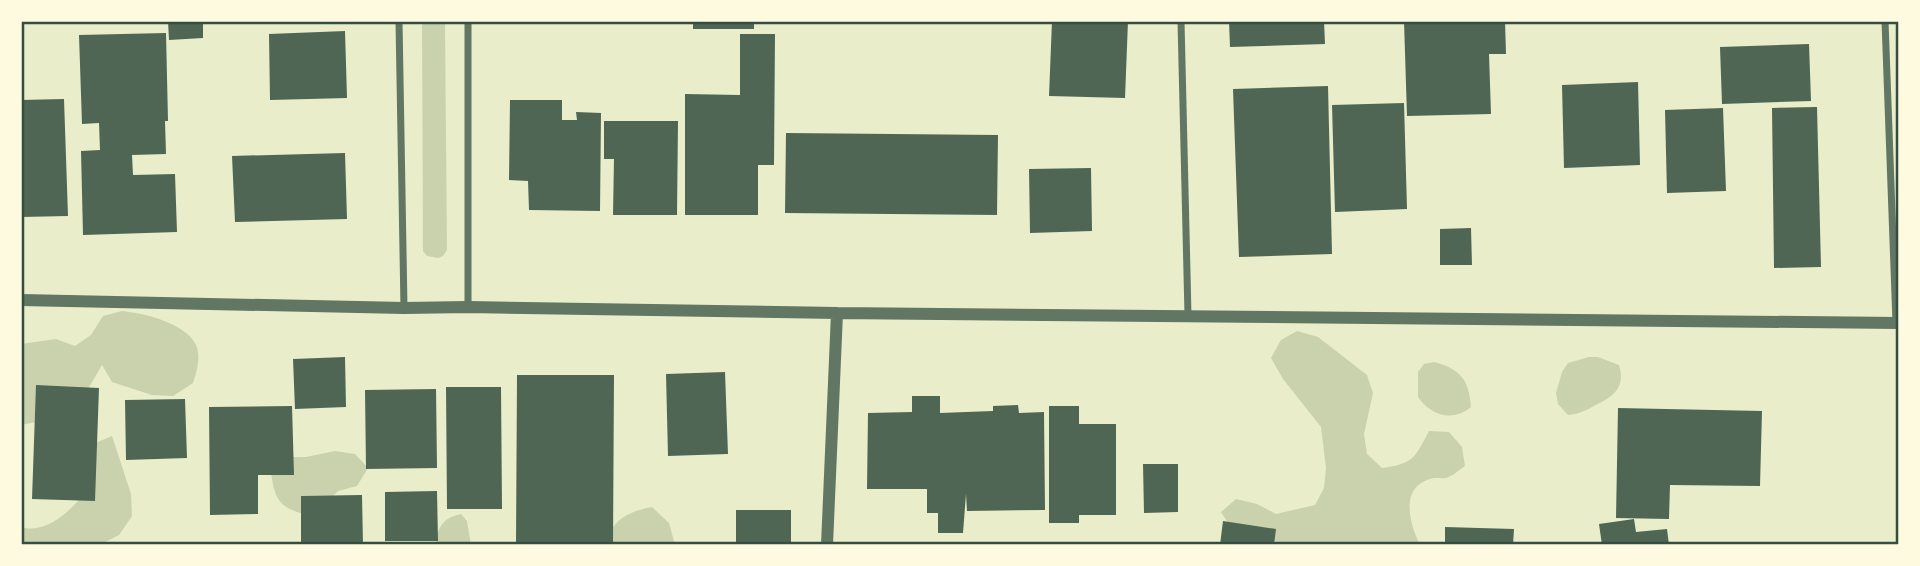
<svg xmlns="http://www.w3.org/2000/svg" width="1920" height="566" font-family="Quicksand,sans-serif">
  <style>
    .green { fill: #cad2ad }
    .building { fill: #4f6655 }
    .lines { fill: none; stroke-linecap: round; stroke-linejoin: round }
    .minor { stroke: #617663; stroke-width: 7 }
    .tertiary { stroke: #617663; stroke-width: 12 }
    .neatline { fill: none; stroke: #344e41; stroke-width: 2.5 }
  </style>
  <rect width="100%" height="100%" fill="#e9edc9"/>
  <path class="green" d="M422,21h23l2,229 -4,6 -5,2 -11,-2 -4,-5z
    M122,311c21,2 64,12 74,34 5,12 1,26 -3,38l-20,13 -21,-1 -40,-13 -10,-17 -17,29 -33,25 -31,6v-81l35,-5 19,7 16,-11 12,-19z
    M1297,331l21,6 49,38 6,18 -9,41 3,20 15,14c31,-4 33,-10 47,-37l20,1 13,15 3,19c-6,4 -12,10 -19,12 -5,1 -11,-1 -16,1 -31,9 -20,46 -10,66h-144l-1,-4 -18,-7 -25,-5 -11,-17 15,-13 21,5 19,10 39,-9 9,-17 2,-20 -5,-41 -38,-48 -12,-21 10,-18z
    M1589,357h9l21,8c7,23 -6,32 -25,41 -9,5 -16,8 -26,9l-10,-11 -2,-11 6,-21 6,-9z
    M1434,362c26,7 35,17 37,45 -18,15 -40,9 -53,-10v-25l6,-8z
    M112,436l19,58 1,22 -13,19 -20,10h-78v-18c22,7 43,-11 57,-26l-2,-21 17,-36z
    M335,451l20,3 13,14 -11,18 -19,5 -14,14 -18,10c-27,-8 -31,-15 -35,-42l13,-16h22z
    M652,507l17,16 6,22h-67c1,-25 22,-34 44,-38z
    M461,514l6,7 4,24h-35c1,-18 7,-27 25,-31z"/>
  <path class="building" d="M168,21h35v17l-34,2z
    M693,21h61v8h-61z
    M1052,21h76l-3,77 -76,-2z
    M1229,21h95l1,23 -95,3z
    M1404,21h101l1,33h-17l2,60 -84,2z
    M345,31l2,67 -77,2 -1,-66z
    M166,33l2,88h-3l1,33 -34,1 1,20 42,-1 2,58 -94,3 -2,-84 19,-1 -1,-27 -17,1 -3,-89z
    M740,34h35l-1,131h-16v50h-73v-121l55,1z
    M1809,44l2,57 -89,3 -2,-57z
    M1638,82l2,83 -76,3 -2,-83z
    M1328,86l4,168 -93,3 -6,-168z
    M64,99l4,117 -47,1v-117z
    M510,100h52v20h15l-1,-8 25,1 -1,98 -71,-1 -1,-29 -19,-1z
    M1404,103l3,106 -72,3 -3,-107z
    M1817,107l4,160 -47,1 -2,-160z
    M1723,108l3,83 -59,2 -2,-83z
    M604,121h74l-1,94h-64l1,-56h-10z
    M786,133l212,2 -1,80 -212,-2z
    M345,153l2,66 -112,3 -3,-66z
    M1091,168l1,63 -62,2 -1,-64z
    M1471,228l1,37h-32v-36z
    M345,357l1,50 -51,2 -2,-50z
    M725,372l3,82 -60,2 -2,-82z
    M517,375h97l-1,170h-97z
    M36,385l63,3 -4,113 -63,-2z
    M446,387h55l1,122h-55z
    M436,389l1,79 -71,1 -1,-79z
    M912,396h28v17l53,-2v-5l25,-1 1,8 25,-1 1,98 -78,1 -1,-17 -3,39h-25v-20h-11v-24h-60l1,-76 44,-1z
    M185,399l2,59 -61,2 -1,-60z
    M292,406l2,69h-36v39l-48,1 -1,-108z
    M1049,406h30v18h37v91h-37v8h-30z
    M1618,408l144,3 -2,75 -90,-1 -1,34 -53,-1z
    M1143,464h35v48l-34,1z
    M437,491l1,50h-53v-49z
    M362,495l1,50h-62v-49z
    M736,510h55v35h-55z
    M1634,519l2,13 31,-3 2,16h-67l-3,-21z
    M1223,521l53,8 -2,16h-54z
    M1445,527l69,2 -1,16h-68z"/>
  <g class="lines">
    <path class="minor" d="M399,21l5,287
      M1181,21l7,294
      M1885,21l11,302
      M468,307v-286"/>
    <path class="tertiary" d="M21,300l383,8 64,-1 369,6 1062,10
      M827,545l10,-232"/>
  </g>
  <rect width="1920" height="566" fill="none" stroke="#fefae0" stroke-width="46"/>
  <rect x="23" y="23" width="1874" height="520" class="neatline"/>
</svg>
